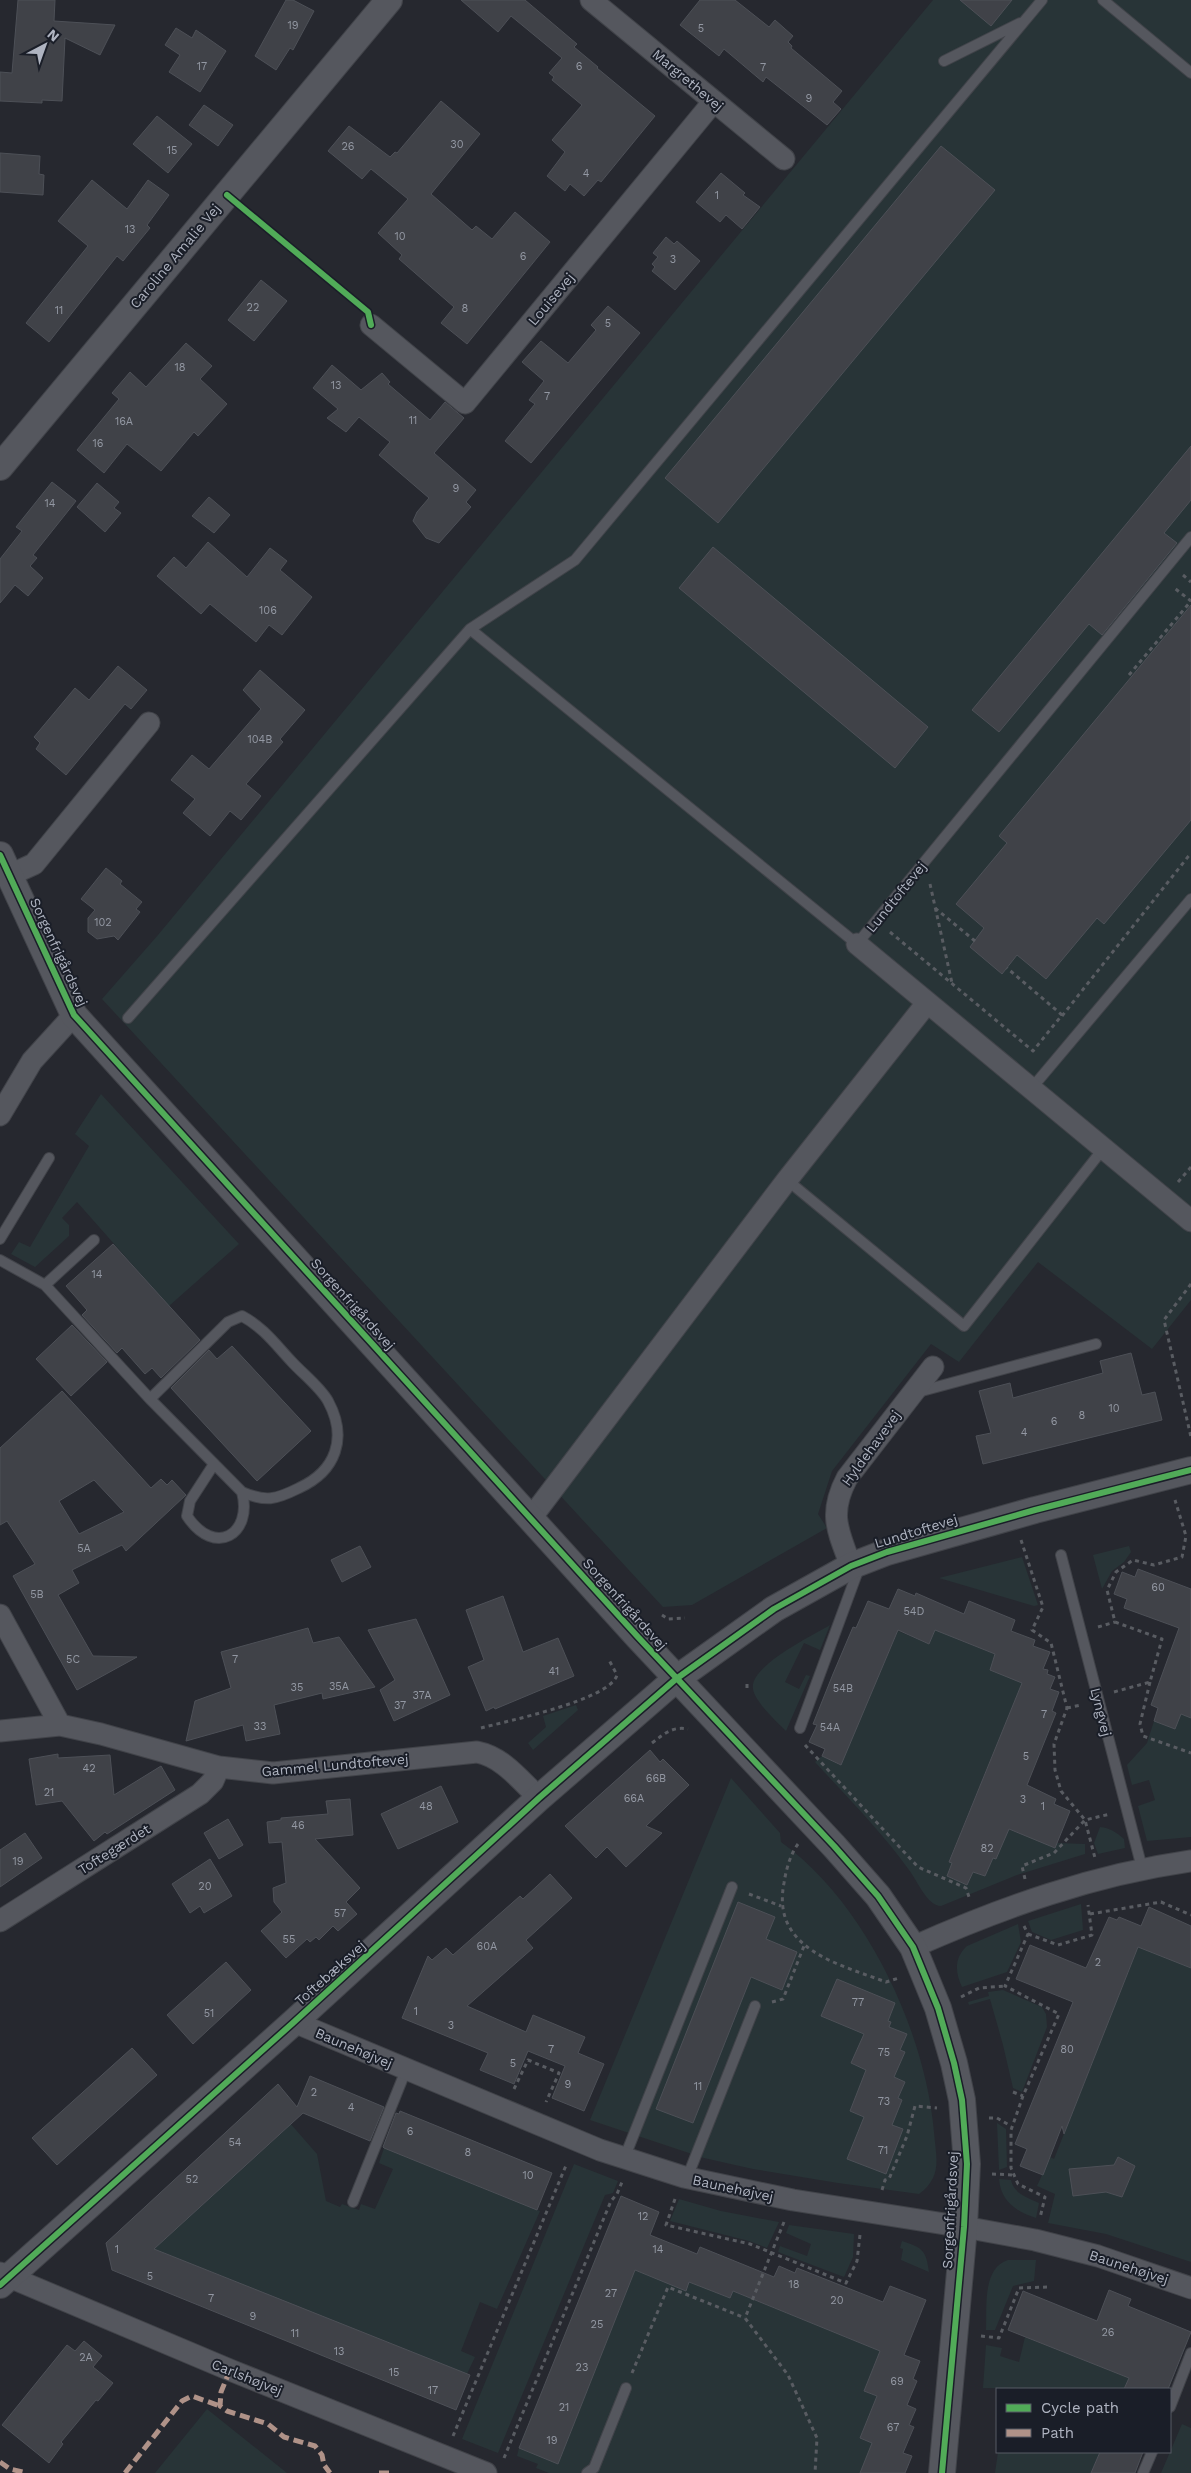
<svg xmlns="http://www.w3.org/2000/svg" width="1191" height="2473" font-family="'Work Sans',sans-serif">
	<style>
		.green { fill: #283437 }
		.building { fill: #404248; stroke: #4d5057; fill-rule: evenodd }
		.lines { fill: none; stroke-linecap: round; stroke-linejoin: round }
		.service-casing { stroke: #414349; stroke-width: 12 }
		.minor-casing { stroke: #414349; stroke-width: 23 }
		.tertiary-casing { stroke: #414349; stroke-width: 28 }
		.path { stroke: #595c62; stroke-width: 3; stroke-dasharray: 4 4; stroke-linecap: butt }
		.service { stroke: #55575e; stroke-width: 10 }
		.minor { stroke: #55575e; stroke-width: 21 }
		.tertiary { stroke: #55575e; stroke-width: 26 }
		.quiet { stroke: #af9288; stroke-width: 5; stroke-dasharray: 10 5; stroke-linecap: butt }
		.cycleway-casing { stroke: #1a1e28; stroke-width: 9 }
		.cycleway { stroke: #51ab58; stroke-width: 6 }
		.labels { text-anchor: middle; stroke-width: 4; stroke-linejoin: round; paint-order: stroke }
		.number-label { font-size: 11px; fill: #9398a3 }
		.street-label { font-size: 14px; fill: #afb4c1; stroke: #1a1e28 }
	</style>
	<rect width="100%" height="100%" fill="#26282f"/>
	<path class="green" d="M933,0H1191V1300L1152,1349L1038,1262L959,1362L931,1344L832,1471L818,1514L827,1528L692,1605L663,1607L102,999L158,935Z
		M101,1094L239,1244L169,1306L77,1202L62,1218L69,1225V1236L35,1267L11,1254L19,1242L30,1247L89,1146L75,1134Z
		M1129,1546L1131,1552L1124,1562L1112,1571L1102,1589L1093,1555Z
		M1022,1557L1038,1605L1034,1606L939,1578Z
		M944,1608L963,1616L954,1638L995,1654L991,1670L1022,1683L949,1861L952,1863L947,1876L967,1885L973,1872L985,1876L993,1858L996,1859L1005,1828L1055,1847L1057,1843L1085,1844V1854L1017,1875L941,1906C927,1906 917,1880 909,1870C881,1831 847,1797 815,1762L822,1756L840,1765L898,1631L929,1644Z
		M830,1625L820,1650L804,1643L785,1682L799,1689L806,1675L810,1676L786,1731C777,1722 755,1702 753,1689C749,1666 812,1636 830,1625Z
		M576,1705L578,1710L533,1750L528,1743L546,1727L543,1716Z
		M1191,1710V1837L1147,1841L1138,1806L1155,1800L1149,1780L1132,1785L1127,1765L1147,1743L1154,1721L1175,1729L1181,1714L1188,1717Z
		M731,1778L780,1833L781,1842C865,1902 925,2030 934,2132C936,2158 943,2176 919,2194L838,2183L753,2169L704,2158L590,2120Z
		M1100,1827C1110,1828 1116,1832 1124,1839L1125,1848L1098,1854L1094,1843Z
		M1081,1904L1083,1930L1051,1940L1032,1932L1028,1921Z
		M1018,1924L1021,1942L1007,1972L962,1987C955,1972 954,1958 967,1946Z
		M1138,1947L1191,1968V2262L1106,2234L1048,2223L1055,2194L1037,2186L1050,2157L1054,2159Z
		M1003,1990L1042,2007L1046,2014L1047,2027L1022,2092L1013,2088L1003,2045L990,1999L969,2005L968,2002L989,1996L988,1992Z
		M289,2122L317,2154L326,2201L340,2207L342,2204L359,2210L361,2204L375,2209L393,2169L379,2163L384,2148L540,2211L497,2309L480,2302L461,2351L475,2357L467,2374L154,2249L287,2128Z
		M997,2123L1006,2129L1007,2167L999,2170Z
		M574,2164L618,2181L613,2193L605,2195L498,2453L462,2439Z
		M999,2179L1011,2180C1014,2194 1027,2197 1039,2203L1036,2218C1016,2211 1001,2202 999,2179Z
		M679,2199L721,2211L779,2222L767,2248L749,2241L670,2221Z
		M789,2225L854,2234L853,2257L844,2277L778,2252L780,2246L807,2256L811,2244L786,2233Z
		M902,2241C923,2248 926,2250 929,2272L901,2260L903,2249L900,2248Z
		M1008,2260H1036L1034,2281L1013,2286L995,2330H986C987,2308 982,2268 1008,2260Z
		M635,2270L686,2290L689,2282L730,2298L733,2291L880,2351L864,2391L877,2396L860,2438L872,2443L860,2473H549L536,2468L538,2464L517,2456L519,2448L558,2463Z
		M1025,2337L1129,2378L1124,2389L983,2388L986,2345L1002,2348L1000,2356L1019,2362Z
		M207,2409L287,2473H155Z
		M1182,2424L1191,2428V2473H1161Z
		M998,2452H1100L1091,2473H995Z"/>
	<path class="building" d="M18,0H55L54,21L115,25L100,55L65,38L62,101L42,100V103L0,101V72L12,73Z
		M286,0H293L314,11L293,50L290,48L276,70L255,56Z
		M461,0H525L577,44L574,47L598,67L597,68L655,116L601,182L598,180L584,196L570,184L565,191L547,176L565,152L552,140L582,105L552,80L554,77L549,73L562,58L511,16L498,32Z
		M700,0H735L769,27L775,20L793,36L788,42L792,46L791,48L842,91L833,102L841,109L827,125L766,77L763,82L724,49L719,56L680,25Z
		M960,0H1012L991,26Z
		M176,28L192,38L196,30L226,51L200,92L169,72L180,55L165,45Z
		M441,101L480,134L431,194L472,230L476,226L492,239L515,212L550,242L467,344L441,323L454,307L399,259L402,255L378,233L408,199L371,169L362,179L328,151L349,126L390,157L395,152L397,153Z
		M204,105L233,125L218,146L189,125Z
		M157,116L192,144L168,173L133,144Z
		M941,146L995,190L718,523L665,478Z
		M0,153L40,156L39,174L44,175L43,195L0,192Z
		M721,173L745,193L743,195L760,207L742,229L726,215L720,222L696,202Z
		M92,180L127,209L148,180L169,195L147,225L150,228L123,261L117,256L49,342L26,323L88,246L58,221Z
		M666,237L674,244L677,241L700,261L675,290L652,271L655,267L652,264L658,257L653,253Z
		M261,280L287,301L254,341L228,320Z
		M608,306L640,333L531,463L505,441L535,404L529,400L544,381L522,362L541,341L568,363L596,330L591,325Z
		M186,343L212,366L200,379L227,404L198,436L194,432L161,471L127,444L104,473L77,450L119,399L112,393L130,372L146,387Z
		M332,365L361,390L382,373L390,382L388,384L430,420L445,402L464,418L434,453L476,490L466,502L471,507L439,543L426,538L413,521L417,512L429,498L379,455L390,442L359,417L346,432L327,418L338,409L313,388Z
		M1191,446V500L1164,533L1177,543L1102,635L1089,624L999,732L972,710Z
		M52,482L76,501L33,555L37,558L30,566L43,578L28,596L15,585L0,603V559L22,531L16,527Z
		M97,483L119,502L114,508L121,513L105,532L77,507Z
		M209,497L230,515L214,533L192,516Z
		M208,542L247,577L270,548L287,561L280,570L312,597L282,635L269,625L256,642L210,604L201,614L157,576L174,557L186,568Z
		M713,547L928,727L895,768L679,588Z
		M1191,605V820L1104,924L1097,918L1046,979L1017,955L1002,974L970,947L984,928L956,904L1007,843L999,836Z
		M118,666L147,690L131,709L125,704L66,775L36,749L40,743L34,737L75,688L89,700Z
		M260,670L305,710L280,739L283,742L246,784L261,796L241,820L230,811L210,836L183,813L195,799L171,780L192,755L209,769L261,709L243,690Z
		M106,868L122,881L120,884L142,902L136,909L140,912L118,940L114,936L97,939L88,932V918L95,910L81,899Z
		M113,1244L200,1340L161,1378L152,1368L145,1374L122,1348L117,1353L82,1315L87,1310L66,1286Z
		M72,1325L107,1362L71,1396L36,1359Z
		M232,1346L311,1431L257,1481L171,1388L209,1350L217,1359Z
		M1131,1353L1142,1395L1155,1392L1162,1420L983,1464L976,1436L991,1433L979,1391L1010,1383L1013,1398L1103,1373L1100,1361Z
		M62,1391L151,1488L161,1479L167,1485L172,1480L186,1495L126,1551L122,1545L72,1570L79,1583L58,1595L93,1656L137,1657L77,1690L13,1576L35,1564L7,1521L0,1525V1448ZM94,1480L124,1512L79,1534L59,1501Z
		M360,1546L371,1567L342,1582L331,1560Z
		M1138,1569L1191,1589V1718L1181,1714L1175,1729L1154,1721L1158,1708L1151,1705L1179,1628L1124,1608L1127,1599L1114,1594L1122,1572L1135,1577Z
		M898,1589L915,1596L916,1593L964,1614L969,1601L998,1613L1015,1620L1011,1631L1035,1640L1033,1646L1050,1652L1043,1669L1048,1670L1047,1674L1055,1677L1050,1689L1059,1692L1052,1711L1056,1713L1027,1785L1056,1799L1054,1804L1070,1811L1055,1848L1009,1829L996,1859L993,1858L985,1876L973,1872L967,1885L947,1876L952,1863L949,1862L1022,1683L990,1670L995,1654L935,1630L929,1644L898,1630L841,1765L822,1756L825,1749L809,1742L817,1725L813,1724L833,1674L853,1627L856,1628L868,1601L889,1609Z
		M503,1596L523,1652L558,1638L574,1676L495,1709L494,1707L486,1711L468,1667L484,1660L466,1610Z
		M416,1619L450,1695L394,1721L380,1690L395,1680L368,1630Z
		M308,1628L313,1643L339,1637L375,1687L323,1699L322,1693L274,1705L280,1734L246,1741L243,1725L186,1741L195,1701L231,1688L221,1652Z
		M650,1750L660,1762L663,1759L689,1785L646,1826L662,1833L626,1867L607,1847L596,1858L565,1826Z
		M58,1754V1758L110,1755L114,1795L161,1766L175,1790L107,1834L105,1832L94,1841L62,1801L36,1805L29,1759Z
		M441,1786L458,1822L398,1849L381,1814Z
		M350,1799L353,1835L315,1839L360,1888L346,1902L357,1914L338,1931L333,1926L319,1940L316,1937L310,1942L307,1939L286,1958L261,1931L282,1912L274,1902L273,1888L286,1883L282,1842L269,1843L267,1822L281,1820V1818L328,1814L326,1801Z
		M228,1819L243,1845L219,1859L204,1833Z
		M25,1833L42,1858L0,1887V1850Z
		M210,1859L232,1896L204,1913L200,1906L190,1913L172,1884Z
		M550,1874L572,1898L526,1940L533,1948L467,2006L526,2032L533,2015L585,2037L578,2053L604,2064L584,2111L552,2098L565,2066L528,2051L514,2084L480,2070L488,2053L402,2018L428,1956L432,1960L446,1948L453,1955L520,1896L523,1899Z
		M738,1902L775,1917L766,1939L797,1952L782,1990L751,1977L693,2123L656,2109Z
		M1149,1907L1191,1926V1968L1138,1947L1064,2134L1062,2126L1043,2175L1020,2166L1027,2149L1015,2144L1073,2002L1016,1979L1030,1945L1086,1968L1109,1917L1117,1920L1119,1917L1141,1926Z
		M226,1962L251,1990L193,2044L167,2015Z
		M837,1979L895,2003L888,2021L891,2022L889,2027L907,2034L900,2050L905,2052L894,2077L905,2082L898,2098L902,2100L892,2125L903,2129L886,2174L847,2159L864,2117L850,2111L866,2070L851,2063L864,2034L821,2016Z
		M132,2048L157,2075L57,2165L32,2138Z
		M310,2076L384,2107L370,2141L303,2113L154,2249L470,2375L456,2410L112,2270L106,2243L278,2084L297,2107Z
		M400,2111L552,2173L537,2210L384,2148L383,2147L396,2113L399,2114Z
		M1118,2157L1135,2166L1122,2197L1106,2192L1073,2196L1069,2169L1114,2165Z
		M621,2196L659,2212L650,2235L697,2254L700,2247L774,2277L779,2266L795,2273L797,2268L883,2302L890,2286L926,2300L904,2355L920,2361L913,2379L917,2381L907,2405L916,2409L909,2425L914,2427L903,2453L912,2456L905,2473H860L872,2443L860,2438L877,2396L864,2391L880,2351L733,2291L730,2298L689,2282L686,2291L635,2270L558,2464L519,2448Z
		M1109,2290L1131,2299L1128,2306L1191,2332L1168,2389H1124L1129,2378L1008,2330L1023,2291L1097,2321Z
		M84,2341L102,2356L93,2367L113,2383L98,2401L96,2400L61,2442L63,2444L49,2463L2,2425L67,2345L75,2351Z
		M1100,2452H1143L1135,2473H1091Z"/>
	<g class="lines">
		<g class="service-casing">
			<path id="service" d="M1103,0L1191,73
				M944,61L1020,23
				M470,629L857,944L1191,537
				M128,1018L470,629L575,560L1042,0
				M1031,1089L1191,899
				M787,1180L964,1326L1103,1149
				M0,1239L49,1158
				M0,1260L45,1285L150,1399L242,1492C266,1502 275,1500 299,1488C336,1471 348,1438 328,1401C320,1387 303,1374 292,1362C276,1345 263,1327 242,1316L228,1322L150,1399
				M45,1285L94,1240
				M918,1392L1096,1344
				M214,1464L190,1501L187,1516C215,1558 253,1534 242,1492
				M1061,1555L1142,1868
				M800,1728L859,1568
				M624,2159L732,1887
				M687,2178L755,2006
				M353,2202L406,2070
				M1170,2407L1191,2353
				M587,2473L594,2468L626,2388
				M1143,2473L1152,2452"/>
		</g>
		<g class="minor-casing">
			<path id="minor" d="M591,0L784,159
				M371,325L465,403L714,101
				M10,875L34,864L149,723
				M857,944L1191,1221
				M0,1115L32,1061L74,1015
				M531,1518L787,1180L927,1003
				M851,1566C838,1531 828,1514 847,1478L933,1367
				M0,1615L60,1725
				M0,1731L60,1725L101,1734L219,1767L273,1773L477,1752C503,1757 520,1780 539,1798
				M0,1921L200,1794L213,1781L219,1767
				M913,1947C1003,1907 1093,1875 1191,1861
				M294,2022L600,2150L684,2177L793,2200L964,2227L1035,2240L1098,2256L1191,2288
				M0,2273L230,2370L486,2473"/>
		</g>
		<g class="tertiary-casing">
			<path id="tertiary" d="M0,467L389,0
				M0,855L74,1015L638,1637L834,1846L878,1896L913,1947L938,2008L954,2063L962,2100L967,2164L964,2227L942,2473
				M0,2285L294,2022L539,1798L676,1679L774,1609L851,1566L887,1552L1035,1510L1191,1470"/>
		</g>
		<path class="path" d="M1183,575L1191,582
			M1129,675L1191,601L1173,587
			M930,884L952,983
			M935,908L975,941
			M890,932L1033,1051L1062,1015L1007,968
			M1062,1016L1191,853
			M1178,1182L1191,1167
			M1191,1284L1164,1320L1191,1437
			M1021,1540L1043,1607L1032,1630L1051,1643L1067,1708L1054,1744L1055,1770L1061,1791L1085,1820L1095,1858
			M662,1615L668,1619L685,1618
			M1098,1627L1115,1622
			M1150,1682L1140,1724L1143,1736L1191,1753
			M747,1684V1692
			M1114,1692L1150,1682L1162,1639L1115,1622L1107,1590L1116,1572L1133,1560L1154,1565L1182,1557L1186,1536L1175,1500
			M1067,1708L1081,1705
			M481,1728C507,1721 610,1700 617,1675L609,1660
			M652,1743C664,1734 672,1726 688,1729
			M805,1745L918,1867L966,1888L969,1897
			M798,1844C790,1855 786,1870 784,1883C771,1949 838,1964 886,1982L899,1978
			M1025,1879L1022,1866L1054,1853L1085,1820L1110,1814
			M749,1894L781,1906
			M1090,1914L1161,1902L1191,1915
			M1024,1926L1028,1934L1005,1986L1059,2014L1023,2096L1011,2130V2168L1018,2184L1045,2197L1040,2218
			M1028,1934L1058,1945L1092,1935L1088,1905
			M961,1997L979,1988L1005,1986
			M772,2002L783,1999L804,1946
			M514,2089L528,2060L559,2073L546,2102
			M1013,2092L1023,2096
			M989,2118H997L1011,2126
			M992,2174L1014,2175
			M882,2190L885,2180L889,2179L907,2136L915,2106L937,2108
			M675,2199L666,2225L750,2244L846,2283L857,2261L860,2235
			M784,2222L745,2318L788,2375L817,2438L815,2473
			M981,2336L999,2338L1019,2288L1049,2287
			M632,2373L668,2287L745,2318
			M453,2436L567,2163
			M504,2458L611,2201L617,2194L622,2182"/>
		<use href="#service" class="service"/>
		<use href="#minor" class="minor"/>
		<use href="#tertiary" class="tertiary"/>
		<path class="quiet" d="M230,2370L221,2392L220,2406L227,2411L268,2424L284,2437L315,2446L322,2455L324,2465L330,2473
			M0,2462L10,2469L27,2473
			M125,2473L182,2401L192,2396L220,2406
			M379,2473H391"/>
		<g class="cycleway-casing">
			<path id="cycleway" d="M227,195L368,312L371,325
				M0,855L74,1015L638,1637L834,1846L878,1896L913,1947L938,2008L954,2063L962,2100L967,2164L964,2227L942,2473
				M0,2285L294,2022L539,1798L676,1679L774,1609L851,1566L887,1552L1035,1510L1191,1470"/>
		</g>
		<use href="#cycleway" class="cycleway"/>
	</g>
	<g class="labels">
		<g class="number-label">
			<text x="293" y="29">19</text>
			<text x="701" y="32">5</text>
			<text x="202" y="70">17</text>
			<text x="579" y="70">6</text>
			<text x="763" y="71">7</text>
			<text x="809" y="102">9</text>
			<text x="457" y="148">30</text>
			<text x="348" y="150">26</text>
			<text x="172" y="154">15</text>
			<text x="586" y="177">4</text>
			<text x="717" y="199">1</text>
			<text x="130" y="233">13</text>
			<text x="400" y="240">10</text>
			<text x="523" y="260">6</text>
			<text x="673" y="263">3</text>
			<text x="253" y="311">22</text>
			<text x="465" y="312">8</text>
			<text x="59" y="314">11</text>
			<text x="608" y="327">5</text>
			<text x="180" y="371">18</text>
			<text x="336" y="389">13</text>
			<text x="547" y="400">7</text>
			<text x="413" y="424">11</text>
			<text x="124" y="425">16A</text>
			<text x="98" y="447">16</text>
			<text x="456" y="492">9</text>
			<text x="50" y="507">14</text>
			<text x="268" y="614">106</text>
			<text x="260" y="743">104B</text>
			<text x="103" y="926">102</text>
			<text x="97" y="1278">14</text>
			<text x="1114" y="1412">10</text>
			<text x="1082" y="1419">8</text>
			<text x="1054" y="1425">6</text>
			<text x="1024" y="1436">4</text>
			<text x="84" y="1552">5A</text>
			<text x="1158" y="1591">60</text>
			<text x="37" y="1598">5B</text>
			<text x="914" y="1615">54D</text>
			<text x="73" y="1663">5C</text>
			<text x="235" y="1663">7</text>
			<text x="554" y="1675">41</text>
			<text x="339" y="1690">35A</text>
			<text x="297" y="1691">35</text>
			<text x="843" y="1692">54B</text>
			<text x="422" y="1699">37A</text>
			<text x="400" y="1709">37</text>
			<text x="1044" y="1718">7</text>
			<text x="260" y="1730">33</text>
			<text x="830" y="1731">54A</text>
			<text x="1026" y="1760">5</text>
			<text x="89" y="1772">42</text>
			<text x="656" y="1782">66B</text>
			<text x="49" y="1796">21</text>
			<text x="634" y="1802">66A</text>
			<text x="1023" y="1803">3</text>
			<text x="426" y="1810">48</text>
			<text x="1043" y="1810">1</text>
			<text x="298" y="1829">46</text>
			<text x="987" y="1852">82</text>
			<text x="18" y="1865">19</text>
			<text x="205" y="1890">20</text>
			<text x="340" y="1917">57</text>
			<text x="289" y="1943">55</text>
			<text x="487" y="1950">60A</text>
			<text x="1098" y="1966">2</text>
			<text x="858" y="2006">77</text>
			<text x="416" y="2015">1</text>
			<text x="209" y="2017">51</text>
			<text x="451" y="2029">3</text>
			<text x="551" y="2053">7</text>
			<text x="1067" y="2053">80</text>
			<text x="884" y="2056">75</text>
			<text x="513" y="2067">5</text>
			<text x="568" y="2088">9</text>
			<text x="698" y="2090">11</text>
			<text x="314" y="2096">2</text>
			<text x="884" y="2105">73</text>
			<text x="351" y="2111">4</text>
			<text x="410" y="2135">6</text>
			<text x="235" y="2146">54</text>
			<text x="883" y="2154">71</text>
			<text x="468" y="2156">8</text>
			<text x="528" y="2179">10</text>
			<text x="192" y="2183">52</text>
			<text x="643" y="2220">12</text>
			<text x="117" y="2253">1</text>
			<text x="658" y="2253">14</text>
			<text x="150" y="2280">5</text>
			<text x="794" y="2288">18</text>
			<text x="611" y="2297">27</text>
			<text x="211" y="2302">7</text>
			<text x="837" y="2304">20</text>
			<text x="253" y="2320">9</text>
			<text x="597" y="2328">25</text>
			<text x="1108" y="2336">26</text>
			<text x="295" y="2337">11</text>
			<text x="339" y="2355">13</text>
			<text x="86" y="2361">2A</text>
			<text x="582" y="2371">23</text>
			<text x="394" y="2376">15</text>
			<text x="897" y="2385">69</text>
			<text x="433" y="2394">17</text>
			<text x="564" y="2411">21</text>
			<text x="893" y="2431">67</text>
			<text x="552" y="2444">19</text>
		</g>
		<g class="street-label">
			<text transform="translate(688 80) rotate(40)" y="5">Margrethevej</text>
			<text transform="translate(175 256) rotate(-50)" y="5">Caroline Amalie Vej</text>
			<text transform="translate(551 299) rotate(-50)" y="5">Louisevej</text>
			<text transform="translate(896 897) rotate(-51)" y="5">Lundtoftevej</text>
			<text transform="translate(59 952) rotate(65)" y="5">Sorgenfrigårdsvej</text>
			<text transform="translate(353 1304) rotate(48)" y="5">Sorgenfrigårdsvej</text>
			<text transform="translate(871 1448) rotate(-54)" y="5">Hyldehavevej</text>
			<text transform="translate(916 1531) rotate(-17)" y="5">Lundtoftevej</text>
			<text transform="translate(625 1604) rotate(48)" y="5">Sorgenfrigårdsvej</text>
			<text transform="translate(1101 1712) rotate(76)" y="5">Lyngvej</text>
			<text transform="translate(335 1765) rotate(-5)" y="5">Gammel Lundtoftevej</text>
			<text transform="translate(114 1849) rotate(-32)" y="5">Toftegærdet</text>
			<text transform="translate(330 1973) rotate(-42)" y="5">Toftebæksvej</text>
			<text transform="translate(354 2048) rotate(23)" y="5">Baunehøjvej</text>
			<text transform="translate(733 2188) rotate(12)" y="5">Baunehøjvej</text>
			<text transform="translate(950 2210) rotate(-87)" y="5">Sorgenfrigårdsvej</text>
			<text transform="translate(1129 2267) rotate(18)" y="5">Baunehøjvej</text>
			<text transform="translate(247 2377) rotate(22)" y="5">Carlshøjvej</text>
		</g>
	</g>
	<rect x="996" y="2388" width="175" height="65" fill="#1a1e28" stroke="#565a65"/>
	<rect x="1006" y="2404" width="25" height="8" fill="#51ab58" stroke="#565a65"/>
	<text x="1041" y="2413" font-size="15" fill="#afb4c1">Cycle path</text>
	<rect x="1006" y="2429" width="25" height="8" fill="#af9288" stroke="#565a65"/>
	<text x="1041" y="2438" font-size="15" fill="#afb4c1">Path</text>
	<g transform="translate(45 45) rotate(41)" stroke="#1a1e28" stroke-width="4" paint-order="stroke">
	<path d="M0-4L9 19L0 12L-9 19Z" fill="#afb4c1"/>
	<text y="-8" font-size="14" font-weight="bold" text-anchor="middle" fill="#afb4c1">N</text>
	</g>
</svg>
